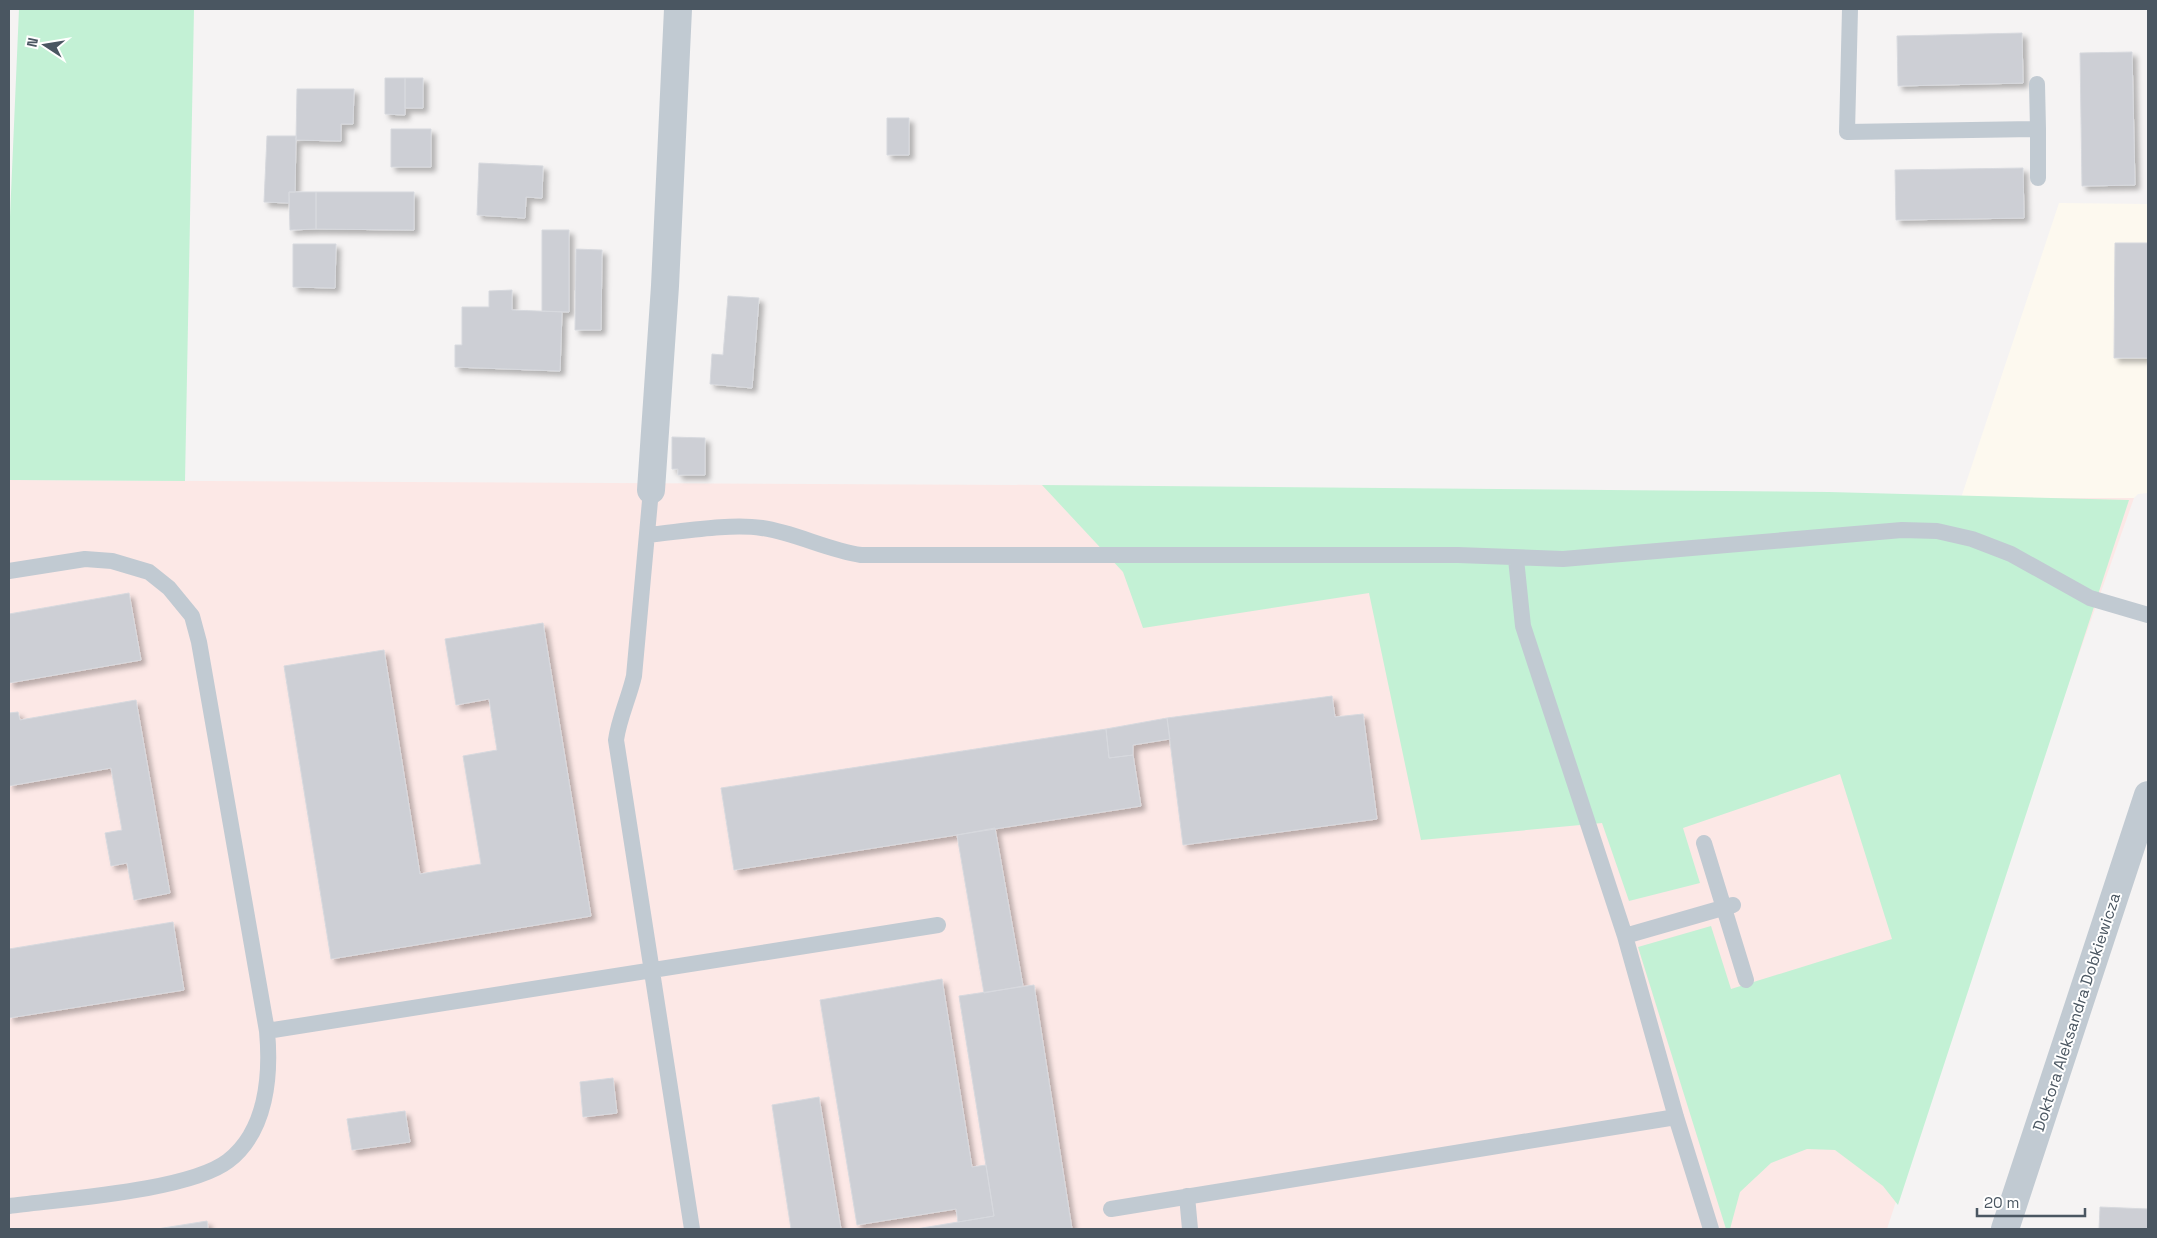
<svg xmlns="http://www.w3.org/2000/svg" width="2157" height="1238" font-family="'Space Grotesk',sans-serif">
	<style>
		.commercial { fill: #fdf9ef }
		.medical { fill: #fce8e6 }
		.green { fill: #c3f1d5 }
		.building { fill: #cdcfd5; stroke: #d7d9de; filter: url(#shadow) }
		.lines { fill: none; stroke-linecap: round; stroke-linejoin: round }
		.lane { stroke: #c1cad2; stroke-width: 16 }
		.street { stroke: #c1cad2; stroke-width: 28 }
		.labels { text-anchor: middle; stroke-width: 4; stroke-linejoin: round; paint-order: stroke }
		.street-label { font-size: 16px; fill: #4a5661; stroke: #fff }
	</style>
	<defs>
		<filter id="shadow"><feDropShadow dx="4.5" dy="4.5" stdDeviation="2.5" flood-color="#0004"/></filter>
	</defs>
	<rect width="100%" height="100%" fill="#f5f3f3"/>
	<path class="commercial" d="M2059,203L2148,204V493L2138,494L2134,498H1961Z"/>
	<path class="medical" d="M9,480L1042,485L1961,498H2134L2029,796L1887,1229H9Z"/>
	<path class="green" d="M19,9H194L185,481L9,480V240Z
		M1042,485L1829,492L2129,500L1898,1205L1883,1186L1835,1150L1807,1149L1771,1163L1740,1192L1730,1229H1726L1638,947L1711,926L1731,989L1892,939L1840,774L1683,828L1700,883L1629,901L1602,823L1421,840L1369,593L1143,628L1123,572Z"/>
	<path class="building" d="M2022,33L2023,83L1898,86L1897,36Z
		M2132,52L2135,185L2082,186L2080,53Z
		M385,78H405V115L385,114Z
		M405,78H423V108H405Z
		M297,89H354L353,124H341V141L296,140Z
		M887,118H909V155H887Z
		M391,129H431V167H391Z
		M267,136H296L295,192H289V203L264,202Z
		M479,163L543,166L542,198L526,197L525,218L477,215Z
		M2023,168L2024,218L1896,220L1895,170Z
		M289,192H316V229L290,230Z
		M316,192H414V230L316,229Z
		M542,230H569V312L542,311Z
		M2115,243H2148V358H2114Z
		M293,244H336L335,288L293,287Z
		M576,249L602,250L601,330H575Z
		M512,290V310L562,312L560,371L455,367V345H462V307H489V291Z
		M728,296L759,298L752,388L710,384L712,354L723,355Z
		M672,437L705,438V475H678V469H672Z
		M129,593L141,660L9,683V614Z
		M543,623L591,916L331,959L284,666L384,650L420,874L481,864L463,756L497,750L489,699L456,705L445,639Z
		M1332,696L1335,717L1363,714L1377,819L1183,845L1167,718Z
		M136,700L170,893L134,900L127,863L111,866L105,833L122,830L111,768L9,786V713L18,712L20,720Z
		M1167,718L1170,739L1133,745V755L1109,758L1106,729Z
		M1106,729L1109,758L1133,755L1141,806L734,870L721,788Z
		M995,828L1023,986L984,993L957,835Z
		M173,922L184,990L9,1018V949Z
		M942,979L972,1167L986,1165L994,1216L958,1222L956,1209L857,1225L820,1000Z
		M1034,985L1072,1229H916L994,1216L959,996Z
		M613,1078L617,1113L583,1117L580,1082Z
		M819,1097L841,1229H791L772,1105Z
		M405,1111L410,1142L352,1150L347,1119Z
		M2100,1207L2148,1209V1229H2099Z
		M207,1221L208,1229H157Z"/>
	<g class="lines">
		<path class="lane" d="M1850,9L1847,132L2038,129V178
			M2037,84L2038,129
			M651,490L634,676C629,698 619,718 616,740L692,1229
			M647,535C680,532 729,523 762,528C796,533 827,550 861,555H1458L1563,559L1902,530L1937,531L1972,539L2011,554L2090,598L2148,615
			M1516,559L1523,626L1625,936L1676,1117L1711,1229
			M9,571L85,559L112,561L149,572L169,588L192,616L199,642L267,1031C271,1075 267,1131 228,1161C189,1191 61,1199 9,1206
			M1704,843L1746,980
			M1625,936L1733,905
			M267,1031L938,925
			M1187,1196L1190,1229
			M1111,1209L1676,1117"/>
		<path class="street" d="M651,490L665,286L678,9
			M2005,1229L2148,795"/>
	</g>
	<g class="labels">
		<g class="street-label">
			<text transform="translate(2076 1012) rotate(-72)" y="6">Doktora Aleksandra Dobkiewicza</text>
		</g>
	</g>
	<rect width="2157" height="1238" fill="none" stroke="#4a5661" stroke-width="20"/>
	<g transform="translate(45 45) rotate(282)" stroke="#ffffff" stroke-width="4" paint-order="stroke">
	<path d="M0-4L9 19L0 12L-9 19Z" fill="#4a5661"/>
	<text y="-8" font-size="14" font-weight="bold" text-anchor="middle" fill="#4a5661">N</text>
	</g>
	<path d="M1977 1208v8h108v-8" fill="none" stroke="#4a5661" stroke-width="2.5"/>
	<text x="1984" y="1208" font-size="15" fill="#4a5661" stroke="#ffffff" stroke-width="4" paint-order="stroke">20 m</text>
</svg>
